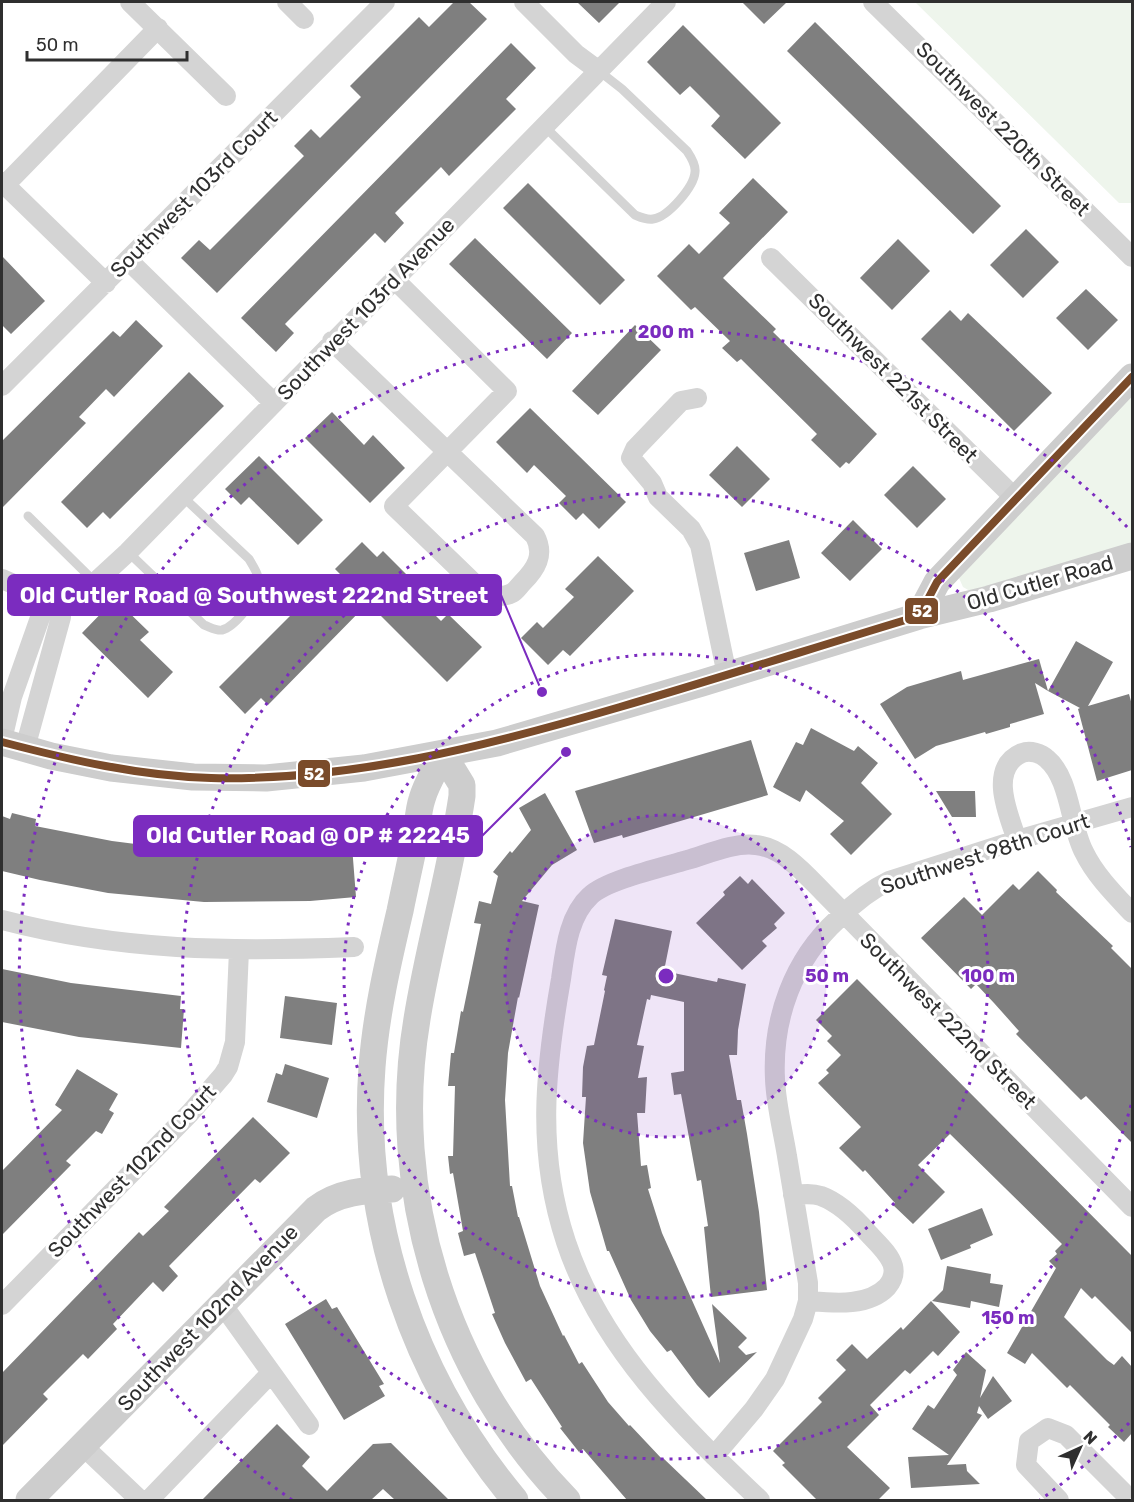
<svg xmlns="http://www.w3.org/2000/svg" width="1134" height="1502" font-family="Rubik,sans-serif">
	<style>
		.green { fill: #eef5ec }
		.building { fill: #7f7f7f }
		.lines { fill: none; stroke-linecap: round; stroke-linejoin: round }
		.lane { stroke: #d4d4d4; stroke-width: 9 }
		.street { stroke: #d4d4d4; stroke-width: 20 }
		.secondary { stroke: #cdcdcd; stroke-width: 27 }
		.bus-1-casing { stroke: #fff; stroke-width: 12 }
		.bus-1 { stroke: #7a4b2a; stroke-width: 8 }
		.ring { fill: none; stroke: #7b2cbf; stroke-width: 3; stroke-dasharray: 3 6 }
		.labels { text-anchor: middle; stroke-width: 6; stroke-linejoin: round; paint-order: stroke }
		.street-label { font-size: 21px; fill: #2f2f2f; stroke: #fff }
		.centre { fill: #7b2cbf; stroke: #fff; stroke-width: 3 }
		.ring-label { font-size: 18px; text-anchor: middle; font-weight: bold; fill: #7b2cbf; stroke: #fff; stroke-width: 6; stroke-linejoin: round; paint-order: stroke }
		.leader { fill: none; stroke: #7b2cbf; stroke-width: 2 }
		.callout-dot { fill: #7b2cbf; stroke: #fff; stroke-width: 2 }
		.callout { fill: #7b2cbf; stroke: #7b2cbf; stroke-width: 2 }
		.callout-label { font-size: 22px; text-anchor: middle; font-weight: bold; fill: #fff }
		.line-badge { stroke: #fff; stroke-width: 2 }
		.badge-label { font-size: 16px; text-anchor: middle; font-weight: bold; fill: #fff }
	</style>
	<rect width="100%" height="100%" fill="#fff"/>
	<path class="green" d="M915,2H1132V203H1119Z
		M1132,394V546L970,591L963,587L959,578Z"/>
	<path class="building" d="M454,2H469L487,19L217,293L181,258L199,240L210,250L304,156L294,146L311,129L320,138L361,97L350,86L419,17L429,27Z
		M577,2H620L599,23Z
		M742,2H787L764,24Z
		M815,22L1001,206L973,234L787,51Z
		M683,25L781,123L745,159L711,126L720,116L690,86L680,95L647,62Z
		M511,43L536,68L506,99L516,109L449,176L441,167L395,213L404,223L385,243L375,233L285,324L294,333L276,352L241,318Z
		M753,178L788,212L723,278L776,329L773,332L877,434L849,464L846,462L840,468L811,440L817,434L741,359L737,362L722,348L730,341L695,307L691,310L657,276L689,244L699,254L730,223L719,213Z
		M528,183L625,280L600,305L503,208Z
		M1026,229L1059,262L1023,298L990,265Z
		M475,238L572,333L547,359L449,264Z
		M898,239L930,271L892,310L860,278Z
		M2,256L45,301L11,334L2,325Z
		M1086,289L1118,320L1088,350L1056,318Z
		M950,310L961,321L968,313L1052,393L1014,431L921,339Z
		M136,320L163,346L114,397L106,389L79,417L86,423L2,508V441L113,331L120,337Z
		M635,325L661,350L598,415L572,391Z
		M189,372L224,406L110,519L103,512L87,528L61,502Z
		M530,408L626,502L599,529L583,513L576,520L559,503L566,496L534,465L527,473L496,442Z
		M332,412L364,445L373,435L405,468L370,503L305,438Z
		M737,446L770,479L742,507L709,475Z
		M259,456L323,520L298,545L249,497L241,505L225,489Z
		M913,466L946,499L917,528L884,495Z
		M853,520L882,549L850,581L821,553Z
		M789,540L800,578L756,591L744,553Z
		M362,542L377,557L383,551L416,584L410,590L441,621L448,614L482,647L447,682L368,603L268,705L261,698L245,714L219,687L299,607L305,613L342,576L335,569Z
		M598,556L634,591L570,656L563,650L548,665L521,638L537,622L543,628L574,597L565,589Z
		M115,599L149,632L140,640L173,672L148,698L82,633Z
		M1076,641L1113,662L1088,706L1129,694L1132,705V770L1097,781L1078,709L1080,708L1048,691Z
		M1039,659L1048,691L1035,683L1044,714L1010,724V727L986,734L985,732L936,746L915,759L880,704L907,687L961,671L963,680Z
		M811,728L854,751L858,746L878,763L861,783L892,814L851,855L830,834L844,821L806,790L800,802L773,787L796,742L803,745Z
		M751,740L768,795L623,838L622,835L594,843L575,791Z
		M936,791H975L976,817H952Z
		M545,793L577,850L552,865L522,901L539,905L519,998L518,997L508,1053L505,1100L510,1186H512L518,1217H519L540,1286L563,1336L564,1335L579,1364L582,1362L608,1402L629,1426L630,1425L662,1459L663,1458L707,1500H627L583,1449L579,1452L560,1428L562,1427L531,1379L526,1382L505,1343L492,1314L495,1313L475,1253L464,1256L458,1233L463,1231L453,1173L450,1174L448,1156H453L455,1086H448L451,1053H454L461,1011L463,1012L481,924L474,923L479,901L491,904L498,876L493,872L510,851L512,853L531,830L519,808Z
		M12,813L36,819L35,826L112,841L159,847L226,852L273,851L272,830L301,829V850L352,846L356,897L310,901L204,902L108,893L40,880L2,871V816L10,819Z
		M1038,871L1057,890L1056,892L1113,946L1111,948L1132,969V1143L1086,1096L1081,1100L1069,1088L1016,1034L1019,1031L994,1003L976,984L971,989L921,938L964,897L982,915L1013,884L1019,890Z
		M740,876L748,884L752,879L785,913L774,924L777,928L762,941L767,946L742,970L696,923L725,895L723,892Z
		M615,919L672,931L664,971L717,982L718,978L746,984L738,1030L737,1055H729L737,1100H741L747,1134L759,1212L767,1290L711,1297L704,1227L708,1226L701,1180L697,1181L681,1094L674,1095L671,1073L684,1071V1002L651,995L650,1000L647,999L637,1045L644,1046L638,1078L647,1077L645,1113H637L641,1166L647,1165L651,1188L648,1189L662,1233L720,1363L712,1304L747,1338L738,1347L746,1355L757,1352L709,1398L697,1385L671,1350L667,1352L650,1331L631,1300L609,1251H607L590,1192L583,1143L586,1097H582L583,1067L587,1046L594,1045L605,991L604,990L607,976L602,975Z
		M2,969L71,983L181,996L180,1009H184L181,1048L79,1037L2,1022Z
		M857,979L1132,1256V1333L1095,1296L1092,1299L1081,1288L1064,1317L1107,1360L1114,1365L1122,1356L1132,1367V1433L1124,1442L1108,1427L1110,1425L1070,1385L1067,1388L1032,1353L1025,1364L1007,1353L1056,1268L1049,1261L1057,1254L1055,1251L1062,1244L950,1134L918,1165L945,1192L913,1224L893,1205L895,1203L865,1170L863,1172L839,1148L861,1127L818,1083L829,1073L826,1070L841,1055L827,1041L832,1036L816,1020Z
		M285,996L337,1003L332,1045L280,1038Z
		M285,1064L329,1078L317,1118L267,1102L276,1073L282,1075Z
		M77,1069L118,1094L109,1110L114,1113L102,1134L96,1131L66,1161L71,1165L2,1235V1171L62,1110L55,1105Z
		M253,1117L290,1153L260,1183L255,1179L169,1266L178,1276L163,1292L153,1282L113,1324L117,1329L88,1359L83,1354L43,1394L48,1399L2,1446V1373L139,1232L143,1236L169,1211L164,1207Z
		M982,1208L993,1235L970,1245L971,1248L941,1260L928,1229Z
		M947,1266L991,1274L990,1283L1003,1285L999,1307L971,1301L970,1308L932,1301L943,1290Z
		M326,1299L332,1309L337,1307L384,1384L379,1386L385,1396L344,1420L285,1324Z
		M931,1301L960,1332L938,1356L933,1351L910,1374L905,1370L870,1405L879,1415L847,1447L890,1488L878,1500H817L782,1465L785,1463L773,1451L822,1402L818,1398L846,1370L836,1360L852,1344L867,1359L901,1327L903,1330Z
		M966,1352L986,1370L980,1398L993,1376L1012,1401L988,1419L979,1406L977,1413L982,1415L947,1465L966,1464L967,1471L980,1484L911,1488L908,1457L949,1455L912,1429L928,1405L934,1409L957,1375L953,1370Z
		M277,1424L310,1457L302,1466L327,1491L373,1444L391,1443L449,1500H395L383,1489L371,1500H202Z"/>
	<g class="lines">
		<path class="lane" d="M545,127L635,215C640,217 646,220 653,219C668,217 694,187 695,172C696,165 691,157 687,151L622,89L599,71
			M28,516L95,582
			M128,552L204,625C210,627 216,631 222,630C235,627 257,598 259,586C260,576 254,568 249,559L182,496"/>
		<path class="street" d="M130,2L226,96
			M287,2L304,19
			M524,2L576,54L599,71
			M873,2L1132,257
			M2,182L106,283
			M5,185L158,28
			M771,258L1016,499
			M128,260L274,403
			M332,341L535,536C545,555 536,569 522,583C519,586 516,591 512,593C503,598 493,596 484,593L394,506L507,391L394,279
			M2,386L385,2
			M697,398L681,401L635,449L631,458L652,483L658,497L691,529L700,545L727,675
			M2,579L58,604
			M2,740L12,697L42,612L58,604L78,598L128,552L666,2
			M25,748L61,617L58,604
			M1017,840C1009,816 987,768 1022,753C1030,750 1041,753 1047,759C1070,778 1070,826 1084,852C1095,875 1115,895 1132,913
			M2,920C121,951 232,952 354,947
			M793,1195C803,1194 812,1193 821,1196C840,1203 855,1218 868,1233C876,1242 890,1254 893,1266C895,1274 892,1281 887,1287C868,1307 833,1303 808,1301
			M222,1304L309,1425
			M2,1305L190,1113L223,1075L228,1067L235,1042L239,950
			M83,1446L140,1500
			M714,1456L754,1409L775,1379L803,1319L808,1301V1283C801,1240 794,1198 787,1156C783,1131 776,1105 775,1079C772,1019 793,960 838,919C853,904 870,890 889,881L1017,840L1132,807
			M149,1500L271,1373
			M760,1500C681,1425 601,1348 566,1242C536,1152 545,1070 561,979C565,952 568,916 590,896C606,880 664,867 687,860C708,854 734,842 756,845C784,848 806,875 825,894L1132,1207
			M1059,1500L1026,1465L1029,1441L1048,1428L1066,1435L1123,1492"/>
		<path class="secondary" d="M919,616L937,582L1132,377
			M2,742L51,756L111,768L193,777L266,778L364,768L497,743L702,683L919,616L989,599L1132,556
			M443,754L462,785V796C451,871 429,944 417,1019C388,1191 445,1375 567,1500
			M443,754C436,769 426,784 422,799C418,811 418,823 416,835C411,860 405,886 400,911C388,962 376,1014 372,1067C360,1225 415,1380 515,1500
			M29,1500L316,1209C338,1192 365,1190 392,1189"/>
		<g class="bus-1-casing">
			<path id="bus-1" d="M2,742C70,760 140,776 211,778C351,781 487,746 620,707C720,678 819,646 919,616L937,582L1132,377"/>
		</g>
		<use href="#bus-1" class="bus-1"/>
	</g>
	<circle cx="666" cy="976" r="161" fill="#7b2cbf" fill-opacity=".12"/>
	<g class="ring">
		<circle cx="666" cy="976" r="161"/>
		<circle cx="666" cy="976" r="322"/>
		<path d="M1131 1105A483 483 0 1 1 1131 847"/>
		<path d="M1129 1423A644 644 0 0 1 1040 1500M292 1500A644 644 0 1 1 1129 529"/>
	</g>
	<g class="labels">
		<g class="street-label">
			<text transform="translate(1003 129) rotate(45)" y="7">Southwest 220th Street</text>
			<text transform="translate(194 194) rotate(-45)" y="7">Southwest 103rd Court</text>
			<text transform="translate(366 309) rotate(-46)" y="7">Southwest 103rd Avenue</text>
			<text transform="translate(893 378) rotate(45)" y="7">Southwest 221st Street</text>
			<text transform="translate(1040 583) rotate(-16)" y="7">Old Cutler Road</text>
			<text transform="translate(985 854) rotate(-18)" y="7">Southwest 98th Court</text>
			<text transform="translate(948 1021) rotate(45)" y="7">Southwest 222nd Street</text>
			<text transform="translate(132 1171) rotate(-46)" y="7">Southwest 102nd Court</text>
			<text transform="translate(208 1318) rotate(-46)" y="7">Southwest 102nd Avenue</text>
		</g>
	</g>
	<circle cx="666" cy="976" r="9" class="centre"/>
	<g class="ring-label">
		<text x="666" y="338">200 m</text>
		<text x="827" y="982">50 m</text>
		<text x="988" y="982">100 m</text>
		<text x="1008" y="1324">150 m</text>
	</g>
	<path class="leader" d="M542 692L501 595M566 752L482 836"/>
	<g class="callout-dot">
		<circle cx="542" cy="692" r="6"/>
		<circle cx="566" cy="752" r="6"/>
	</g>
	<g class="callout">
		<rect x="8" y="575" width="493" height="40" rx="6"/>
		<rect x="134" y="816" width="348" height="40" rx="6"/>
	</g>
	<g class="callout-label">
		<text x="254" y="603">Old Cutler Road @ Southwest 222nd Street</text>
		<text x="308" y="843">Old Cutler Road @ OP # 22245</text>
	</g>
	<g class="line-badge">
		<rect x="904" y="597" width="35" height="28" rx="6" fill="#7a4b2a"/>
		<rect x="297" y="759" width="34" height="29" rx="6" fill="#7a4b2a"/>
	</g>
	<g class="badge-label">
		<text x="922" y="617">52</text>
		<text x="314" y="780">52</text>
	</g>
	<rect width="1134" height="1502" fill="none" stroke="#2f2f2f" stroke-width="6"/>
	<g transform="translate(1080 1448) rotate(45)" stroke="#ffffff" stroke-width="4.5" paint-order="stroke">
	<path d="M0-4.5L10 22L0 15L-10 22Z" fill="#2f2f2f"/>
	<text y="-9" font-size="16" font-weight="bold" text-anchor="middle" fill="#2f2f2f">N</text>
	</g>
	<path d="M27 51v9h160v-9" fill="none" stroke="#2f2f2f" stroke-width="3"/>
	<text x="36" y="51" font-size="18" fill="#2f2f2f" stroke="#ffffff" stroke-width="4.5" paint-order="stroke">50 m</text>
</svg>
